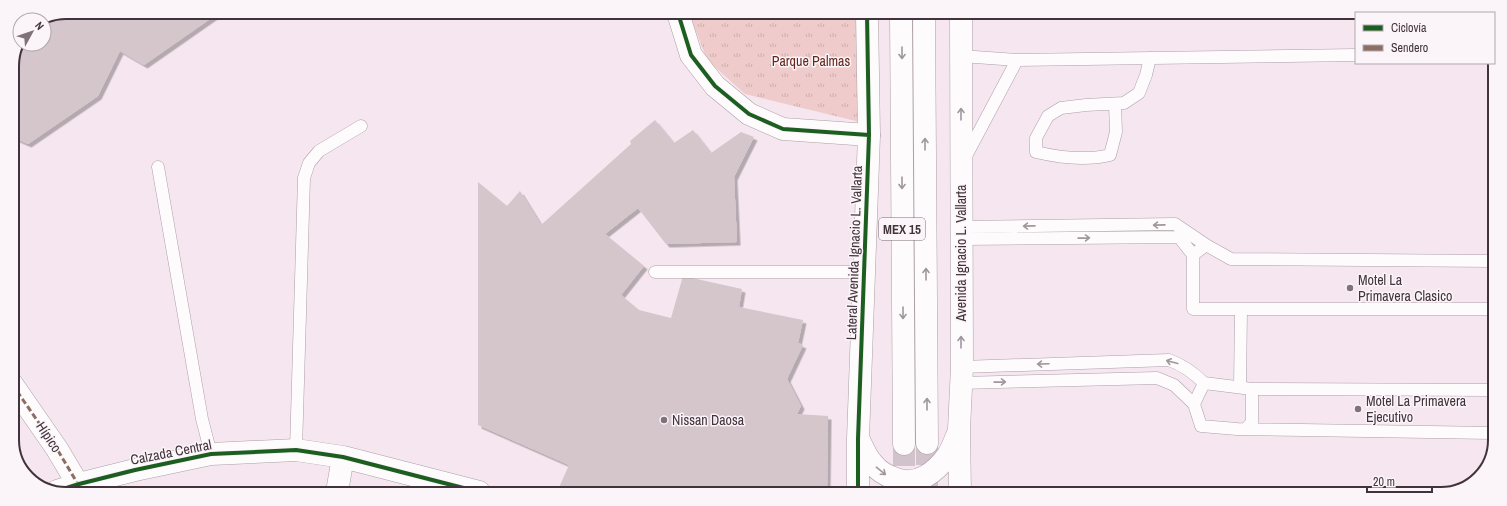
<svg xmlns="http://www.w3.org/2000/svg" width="1507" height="506" font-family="'Archivo Narrow',sans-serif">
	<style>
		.park { fill: url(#park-tufts) }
		.building { fill: #d4c6cb; filter: url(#shadow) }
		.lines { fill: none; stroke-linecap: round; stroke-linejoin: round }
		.trunk-tunnel { stroke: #d2c2cb; stroke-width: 22; stroke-dasharray: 22 11; stroke-linecap: butt }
		.service-casing { stroke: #ac9fa6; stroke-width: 13 }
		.minor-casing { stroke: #ac9fa6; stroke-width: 23 }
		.tertiary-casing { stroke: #ac9fa6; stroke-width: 23 }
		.trunk-casing { stroke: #ac9fa6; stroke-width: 23 }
		.service { stroke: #fefbfd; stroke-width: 12 }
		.minor { stroke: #fefbfd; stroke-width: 22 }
		.tertiary { stroke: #fefbfd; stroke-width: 22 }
		.trunk { stroke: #fefbfd; stroke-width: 22 }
		.quiet { stroke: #8d6e63; stroke-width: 3; stroke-dasharray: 6 3; stroke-linecap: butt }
		.cycleway-casing { stroke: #fbf4f8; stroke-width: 6 }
		.cycleway { stroke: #1b5e20; stroke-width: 4 }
		.oneway { stroke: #a0979c }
		.poi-dot { fill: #80727a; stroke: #fbf4f8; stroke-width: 1.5 }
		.labels { text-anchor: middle; stroke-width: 3; stroke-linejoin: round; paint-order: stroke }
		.shield { fill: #fbf4f8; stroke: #796d74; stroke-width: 1 }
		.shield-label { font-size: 13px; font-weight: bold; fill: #41333b }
		.park-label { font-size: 14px; fill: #67271c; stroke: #fbf4f8 }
		.street-label { font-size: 14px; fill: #41333b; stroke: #fbf4f8 }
		.poi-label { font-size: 14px; fill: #41333b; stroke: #fbf4f8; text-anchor: start }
		.rim { fill: none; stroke: #41333b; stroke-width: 2 }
	</style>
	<defs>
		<pattern id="park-tufts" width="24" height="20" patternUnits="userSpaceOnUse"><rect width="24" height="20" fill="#efcccb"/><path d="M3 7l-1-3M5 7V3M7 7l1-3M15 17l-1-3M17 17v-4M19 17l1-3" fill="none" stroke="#ceb0af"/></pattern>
		<filter id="shadow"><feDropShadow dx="3.5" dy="3.5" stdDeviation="0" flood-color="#0004"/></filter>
	</defs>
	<rect width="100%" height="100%" fill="#f6e6ef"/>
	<path class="park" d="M689,13L859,14L860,122L745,94L707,60Z"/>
	<path class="building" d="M66,12H220L144,65L120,51L98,96L28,144L12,137V63L20,44H44V21Z
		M655,120L674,143L693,130L711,153L741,132L754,137L734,177L737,242L666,244L638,208L605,234L644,266L621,295L639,310L671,318L683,276L742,289L739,307L803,320L798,343L803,345L787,379L801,406L797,414L828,416L827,493L557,492L569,465L478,425V182L507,206L520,191L541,225L631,144L630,141Z"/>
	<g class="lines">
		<path class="trunk-tunnel" d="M927,443V493
			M904,444V493"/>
		<g class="service-casing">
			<path id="service" d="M961,56L1017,60L1356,55
				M1115,104L1116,132L1110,155C1085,161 1061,158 1036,152V138L1048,116L1061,108L1086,105L1124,103L1139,93L1146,75L1150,58
				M965,158L1017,60
				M158,167L202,419L211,454
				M961,227L1175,224L1206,245
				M961,239L1179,237L1193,255V309H1493
				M1193,255L1206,245L1231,259L1494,261
				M655,272H864
				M962,367L1169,360C1183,365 1193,372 1204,383
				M961,383L1157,378L1174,385L1194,404L1201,426L1237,429L1492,433
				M1240,387L1241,310
				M1194,404L1204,383L1252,389L1493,390
				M1246,429L1252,422V389
				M296,450L304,178L309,163L319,151L361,126"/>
		</g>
		<g class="minor-casing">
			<path id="minor" d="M678,13L691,55L715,86L749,114L783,129L869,135
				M12,384L57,449L82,491"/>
		</g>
		<g class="tertiary-casing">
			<path id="tertiary" d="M859,440C863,448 867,458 873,464C879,472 887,476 896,479C917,487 936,472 948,455C952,449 955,440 958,433
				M57,491L79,484L135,470L211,454L296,450L343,457L479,492
				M337,492L343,457
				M858,493V439L869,135L867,14
				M960,493L959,429L962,367L961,14"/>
		</g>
		<g class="trunk-casing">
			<path id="trunk" d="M901,14L904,444
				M924,14L927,443"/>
		</g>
		<use href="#service" class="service"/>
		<use href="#minor" class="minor"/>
		<use href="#tertiary" class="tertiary"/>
		<use href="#trunk" class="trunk"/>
		<path class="quiet" d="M12,384L57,449L82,491"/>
		<g class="cycleway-casing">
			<path id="cycleway" d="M678,13L691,55L715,86L749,114L783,129L869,135
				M57,491L79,484L135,470L211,454L296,450L343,457L479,492
				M858,493V439L869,135L867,14"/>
		</g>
		<use href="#cycleway" class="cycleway"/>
	</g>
	<defs><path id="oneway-shaft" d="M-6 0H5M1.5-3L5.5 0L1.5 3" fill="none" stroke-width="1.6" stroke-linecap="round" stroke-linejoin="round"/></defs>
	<g class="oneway">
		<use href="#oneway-shaft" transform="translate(902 53) rotate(90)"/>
		<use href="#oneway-shaft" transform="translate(961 114) rotate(-90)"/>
		<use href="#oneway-shaft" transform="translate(925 144) rotate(-90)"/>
		<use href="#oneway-shaft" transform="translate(902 183) rotate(90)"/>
		<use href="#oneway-shaft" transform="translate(1159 225) rotate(179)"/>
		<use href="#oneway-shaft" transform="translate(1029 226) rotate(179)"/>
		<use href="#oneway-shaft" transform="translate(1084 238) rotate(-1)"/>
		<use href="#oneway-shaft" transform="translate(926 274) rotate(-90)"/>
		<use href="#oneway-shaft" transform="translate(903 313) rotate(90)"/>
		<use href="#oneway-shaft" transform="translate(961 342) rotate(-90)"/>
		<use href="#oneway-shaft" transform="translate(1172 362) rotate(-165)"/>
		<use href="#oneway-shaft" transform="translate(1043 364) rotate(178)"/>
		<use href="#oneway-shaft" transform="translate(1000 382) rotate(-1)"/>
		<use href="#oneway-shaft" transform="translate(927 404) rotate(-90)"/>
		<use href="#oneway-shaft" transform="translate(881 471) rotate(39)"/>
	</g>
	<g class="poi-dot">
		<circle cx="1350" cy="288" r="4"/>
		<circle cx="1358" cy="409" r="4"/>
		<circle cx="664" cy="420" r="4"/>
	</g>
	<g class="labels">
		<rect class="shield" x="879" y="218" width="46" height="22" rx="3"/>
		<g class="shield-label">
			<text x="902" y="234">MEX 15</text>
		</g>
		<g class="park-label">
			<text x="811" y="66">Parque Palmas</text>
		</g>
		<g class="street-label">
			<text transform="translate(854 253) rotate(-88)" y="5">Lateral Avenida Ignacio L. Vallarta</text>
			<text transform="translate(961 253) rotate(-90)" y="5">Avenida Ignacio L. Vallarta</text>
			<text transform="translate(49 437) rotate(56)" y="5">Hípico</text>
			<text transform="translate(171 452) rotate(-11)" y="5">Calzada Central</text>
		</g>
		<g class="poi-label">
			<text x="1358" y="285">Motel La<tspan x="1358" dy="16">Primavera Clasico</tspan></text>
			<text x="1366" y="406">Motel La Primavera<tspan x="1366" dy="16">Ejecutivo</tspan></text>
			<text x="672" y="425">Nissan Daosa</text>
		</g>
	</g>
	<path d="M0 0H1507V506H0ZM66 19H1441A47 47 0 0 1 1488 66V440A47 47 0 0 1 1441 487H66A47 47 0 0 1 19 440V66A47 47 0 0 1 66 19Z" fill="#fbf4f8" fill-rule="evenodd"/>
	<path class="rim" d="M66 19H1441A47 47 0 0 1 1488 66V440A47 47 0 0 1 1441 487H66A47 47 0 0 1 19 440V66A47 47 0 0 1 66 19Z"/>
	<rect x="1355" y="12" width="140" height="52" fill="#fbf4f8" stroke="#b1a7ac"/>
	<rect x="1363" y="25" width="20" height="6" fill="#1b5e20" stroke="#b1a7ac"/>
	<text x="1391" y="32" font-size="12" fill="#41333b">Ciclovía</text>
	<rect x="1363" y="45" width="20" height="6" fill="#8d6e63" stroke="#b1a7ac"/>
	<text x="1391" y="52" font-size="12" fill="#41333b">Sendero</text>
	<g transform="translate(32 32) rotate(50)"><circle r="19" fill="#fbf4f8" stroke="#b1a7ac"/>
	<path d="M0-3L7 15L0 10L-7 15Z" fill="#80727a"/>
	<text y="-6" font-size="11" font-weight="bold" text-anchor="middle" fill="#41333b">N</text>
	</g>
	<path d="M1367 486v6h65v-6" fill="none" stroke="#41333b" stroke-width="2"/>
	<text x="1373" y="486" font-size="12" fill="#41333b" stroke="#fbf4f8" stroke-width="3" paint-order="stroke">20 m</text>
</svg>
